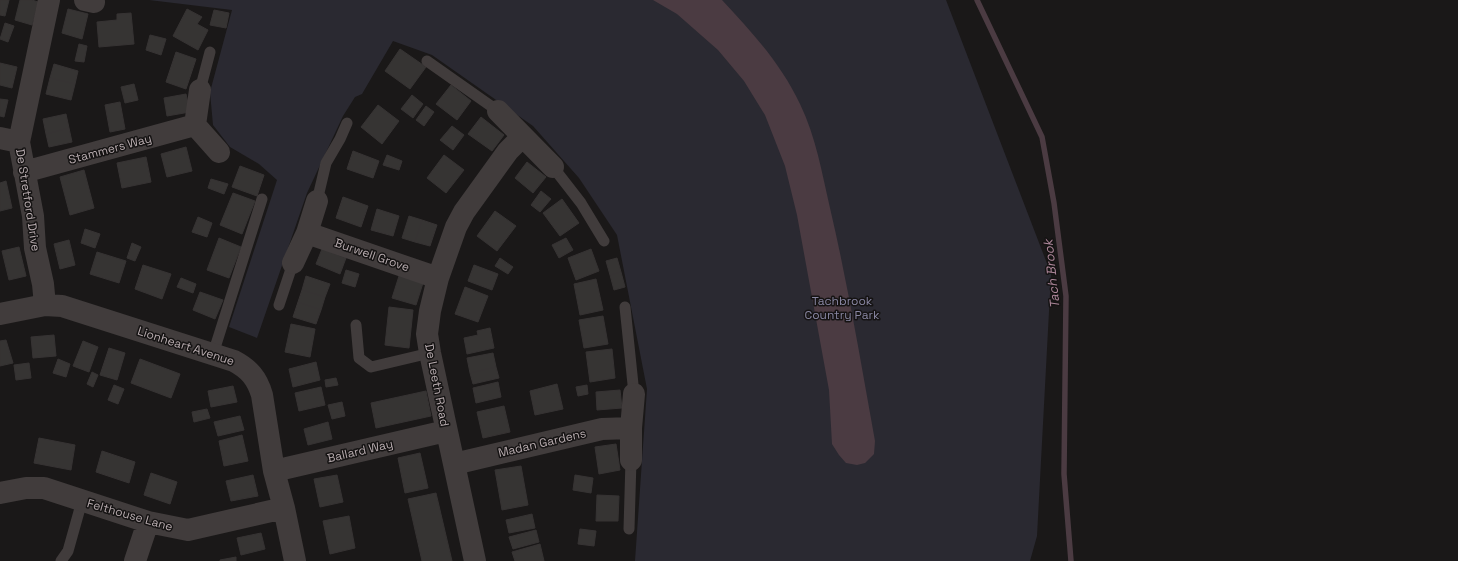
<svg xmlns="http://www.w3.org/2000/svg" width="1458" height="561" font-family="'Space Grotesk',sans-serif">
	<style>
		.green { fill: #2a2931 }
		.water { fill: #4b3b42 }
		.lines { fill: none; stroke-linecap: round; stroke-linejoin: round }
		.stream { stroke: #4b3b42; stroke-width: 5.5 }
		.building { fill: #363433; stroke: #363333 }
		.lane { stroke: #413c3c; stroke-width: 11 }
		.street { stroke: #413c3c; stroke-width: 22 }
		.labels { text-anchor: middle; stroke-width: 3; stroke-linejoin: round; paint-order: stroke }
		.street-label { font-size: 12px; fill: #b8acaf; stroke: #151313 }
		.park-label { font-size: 12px; fill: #8886a1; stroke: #151313 }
		.water-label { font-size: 13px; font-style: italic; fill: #af889b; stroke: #151313 }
	</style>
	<rect width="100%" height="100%" fill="#1a1818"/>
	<path class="green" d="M149,0H946L1051,274L1037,536L1030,561H635L647,389L617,235L579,178L533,126L432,55L393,41L362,94L355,97L343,116L307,193L257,338L229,327L277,180L259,164L230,147L213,125L210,92L232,10Z"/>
	<path class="water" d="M653,0H722C752,32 781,64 800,104C816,137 822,173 830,208C848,285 861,363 875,441L874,454L865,463L857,465L846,463L839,455L832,444L829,390L797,215L785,166L765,115L744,81L718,50L677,14Z"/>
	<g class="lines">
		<path class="stream" d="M977,0L1042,137L1054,203L1066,296L1064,474L1071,561"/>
	</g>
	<path class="building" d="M0,0H9L5,16L0,15Z
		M20,0H32L38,2L32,25L15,20Z
		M68,9L88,14L82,39L62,33Z
		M187,9L202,17L197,24L208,30L198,50L173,36Z
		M214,10L229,13L226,28L210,25Z
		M131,13L134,44L99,47L97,22L117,20V14Z
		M5,23L14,26L8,42L0,39Z
		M150,35L166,39L161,55L146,50Z
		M79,44L87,46L84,62L75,61Z
		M400,49L426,67L410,89L385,71Z
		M176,52L196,59L186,89L166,82Z
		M0,63L17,67L12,88L0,85Z
		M54,64L78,71L75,84L50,78Z
		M50,78L75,84L71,100L46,94Z
		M134,84L138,100L125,103L121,87Z
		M451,85L471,101L457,120L436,104Z
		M186,94L190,112L167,116L164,98Z
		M412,95L423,104L413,118L401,109Z
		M0,99L8,100L4,117L0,116Z
		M120,102L125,129L110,132L105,105Z
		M378,105L399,121L382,144L361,127Z
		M426,106L434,112L424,126L416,120Z
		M66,114L69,128L46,134L43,119Z
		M481,117L504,135L492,151L468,134Z
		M452,126L464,135L453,150L440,140Z
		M69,128L72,142L49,147L46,134Z
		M186,147L192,171L167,177L161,154Z
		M353,151L379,161L373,178L347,169Z
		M387,155L402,161L399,170L383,165Z
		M444,155L464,170L446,193L427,178Z
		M146,157L151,182L122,188L117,163Z
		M527,162L546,177L533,193L515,178Z
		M240,166L264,175L257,196L232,187Z
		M84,170L94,208L70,215L60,177Z
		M211,179L228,184L224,194L208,188Z
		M6,181L12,208L0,211V183Z
		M541,191L551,199L540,212L531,205Z
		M233,193L255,201L242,234L220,225Z
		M343,197L368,206L361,227L336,218Z
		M562,199L579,223L560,236L543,213Z
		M377,209L399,216L393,236L371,230Z
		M495,211L516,226L497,251L477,236Z
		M409,216L422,220L415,242L402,238Z
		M198,217L212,223L207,237L192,232Z
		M422,220L437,225L430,246L415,242Z
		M85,229L100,234L95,248L81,243Z
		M219,238L241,247L229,278L207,270Z
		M566,238L573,250L559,258L552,245Z
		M69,240L75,265L60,269L54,244Z
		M132,243L141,247L135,261L127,258Z
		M19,247L26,276L9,280L2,251Z
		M322,249L346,258L340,274L316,264Z
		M591,249L599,271L576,280L568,258Z
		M97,252L126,261L119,283L90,274Z
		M500,258L513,267L508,274L495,266Z
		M617,258L621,272L610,275L606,261Z
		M143,265L171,274L162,299L135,289Z
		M474,265L498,274L492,290L468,281Z
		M346,270L359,274L355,287L342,283Z
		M621,272L625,287L614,290L610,275Z
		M306,276L330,284L325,297L302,290Z
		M399,276L423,283L416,305L392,298Z
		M181,278L196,284L193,293L177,287Z
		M596,279L603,310L580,315L574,284Z
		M465,287L488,296L478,322L455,314Z
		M302,290L325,297L321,310L298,302Z
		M200,292L223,300L215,319L193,310Z
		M298,302L321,310L316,324L293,317Z
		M389,307L413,310L409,348L385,345Z
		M603,316L608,344L584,348L579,320Z
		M291,324L315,329L310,357L285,352Z
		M490,328L494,348L467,354L464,338L478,335L477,331Z
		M54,335L56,356L33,358L31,337Z
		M6,340L13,363L0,366V341Z
		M83,341L98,347L89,372L73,366Z
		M109,348L125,353L117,380L100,375Z
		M612,349L615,378L590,382L586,352Z
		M493,353L496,367L470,373L467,358Z
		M58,359L70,364L66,377L53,373Z
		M140,359L180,374L171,398L131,383Z
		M316,362L320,380L293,387L289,369Z
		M29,363L31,378L16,380L14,365Z
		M496,367L499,378L473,384L470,373Z
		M92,372L98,375L93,387L87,384Z
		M336,378L338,385L326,387L325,380Z
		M498,382L501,397L476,403L473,388Z
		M557,384L563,409L535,415L530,391Z
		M114,385L124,389L118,404L108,400Z
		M587,385L588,394L578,396L576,387Z
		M233,386L237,402L211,407L208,391Z
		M321,387L325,405L299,411L295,393Z
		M620,390L622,408L597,410L596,392Z
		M426,391L431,416L376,428L371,403Z
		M342,402L345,416L332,419L328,405Z
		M504,406L510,432L483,438L477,412Z
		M207,409L210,418L194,422L192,412Z
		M240,416L244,430L218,436L214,422Z
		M328,422L332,439L308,445L304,429Z
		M242,435L248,461L224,466L219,441Z
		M39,438L75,445L71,470L34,463Z
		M616,444L620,470L599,474L595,447Z
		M102,451L135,462L129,483L96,472Z
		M420,453L428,488L405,493L398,458Z
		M521,466L528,505L502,510L495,470Z
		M151,473L177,482L170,504L144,495Z
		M253,475L258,496L231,501L226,481Z
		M337,475L343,502L320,507L314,479Z
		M575,475L593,478L591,493L573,490Z
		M436,493L452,561H422L408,499Z
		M597,495L619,496L618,521H596Z
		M532,514L535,528L509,533L506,520Z
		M349,516L355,548L330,554L323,521Z
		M580,529L596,531L594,546L578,544Z
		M536,530L539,542L513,549L509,537Z
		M261,533L265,549L241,555L237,538Z
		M540,544L544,561H515L512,552Z
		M236,557V561H220V560Z"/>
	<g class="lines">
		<path class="lane" d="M427,61L498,111
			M200,90L210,52
			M553,167L581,203L604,241
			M317,201L326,163L340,139L347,123
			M279,305L293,263
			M625,307L634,394
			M356,325L359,358L371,367L430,353
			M213,354L262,199
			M629,529L631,460
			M61,561L68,551L82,501"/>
		<path class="street" d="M85,0L94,2
			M200,90L195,125L219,152
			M498,111L553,167
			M0,138L19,142
			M24,172L195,125
			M307,233L438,278
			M293,263L307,233L317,201
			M45,305L43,284L35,248L33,216L19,142L49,0
			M0,314L45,305L62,306L234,361C249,369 257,378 262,395L274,471L284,508L295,561
			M631,460V428L634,394
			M454,464L602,429L631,428
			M274,471L446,431
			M0,493L26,488H44L148,522L188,530L284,508
			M135,561L148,522
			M475,561L430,353L427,334L430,311L438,278L456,227L464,212L508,151L522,137"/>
	</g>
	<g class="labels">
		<g class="street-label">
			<text transform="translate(110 149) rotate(-15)" y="4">Stammers Way</text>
			<text transform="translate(28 200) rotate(81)" y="4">De Stretford Drive</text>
			<text transform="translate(372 255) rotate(19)" y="4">Burwell Grove</text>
			<text transform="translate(186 346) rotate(18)" y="4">Lionheart Avenue</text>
			<text transform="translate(437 385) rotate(79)" y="4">De Leeth Road</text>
			<text transform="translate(542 443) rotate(-13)" y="4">Madan Gardens</text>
			<text transform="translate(360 451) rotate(-13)" y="4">Ballard Way</text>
			<text transform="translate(130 515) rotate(16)" y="4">Felthouse Lane</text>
		</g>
		<g class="park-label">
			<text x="842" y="305">Tachbrook<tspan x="842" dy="14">Country Park</tspan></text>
		</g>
		<g class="water-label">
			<text transform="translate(1051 274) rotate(-96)" y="5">Tach Brook</text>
		</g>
	</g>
</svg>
